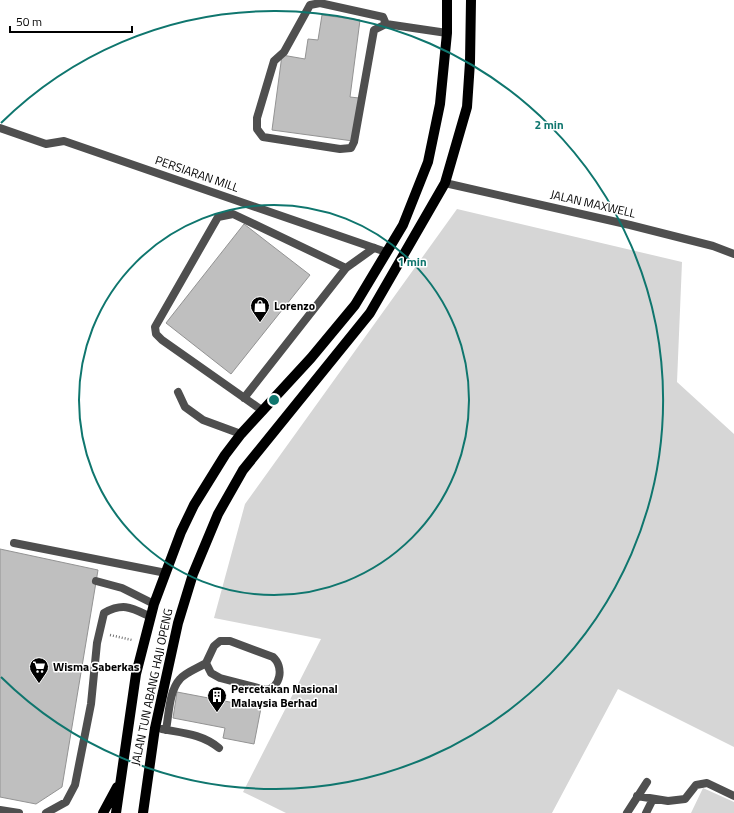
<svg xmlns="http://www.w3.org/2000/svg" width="734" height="813" font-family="'Titillium Web',sans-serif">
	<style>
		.green { fill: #d6d6d6 }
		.building { fill: #bfbfbf; stroke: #939393 }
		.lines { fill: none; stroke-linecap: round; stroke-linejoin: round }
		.path { stroke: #717171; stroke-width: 2.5; stroke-dasharray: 1 2; stroke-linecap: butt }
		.service { stroke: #4f4f4f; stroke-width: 8 }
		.minor { stroke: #4f4f4f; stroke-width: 8 }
		.primary { stroke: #000; stroke-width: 10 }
		.ring { fill: none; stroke: #0f766e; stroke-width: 2 }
		.labels { text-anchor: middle; stroke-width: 3; stroke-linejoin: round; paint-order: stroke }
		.street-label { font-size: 12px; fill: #000; stroke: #fff }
		.poi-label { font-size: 12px; font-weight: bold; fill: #000; stroke: #fff; text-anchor: start }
		.centre { fill: #0f766e; stroke: #fff; stroke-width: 2 }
		.ring-label { font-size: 12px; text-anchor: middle; font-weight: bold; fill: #0f766e; stroke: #fff; stroke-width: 3; stroke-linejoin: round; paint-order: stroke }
	</style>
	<rect width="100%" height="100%" fill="#fff"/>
	<path class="green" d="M457,209L682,262L677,382L734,434V747L618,689L552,813H286L243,792L321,639L214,618L245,504Z
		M703,788L734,802V813H691Z"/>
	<path class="building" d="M322,15L360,20L350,97L359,98L353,141L272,130L282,55L305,59L308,39L318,40Z
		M244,224L310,275L231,374L166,323Z
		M0,549L98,570L62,787L36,804L0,797Z
		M177,692L261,708L254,744L223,738L225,728L173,718Z"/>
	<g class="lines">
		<path class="path" d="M110,635L132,640"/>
		<path class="service" d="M386,24L383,17L320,3L310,5L284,52L274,61L257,118V129L263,137L340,149L351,148L354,142L374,30L386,24L447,33
			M178,392L185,407L203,420L241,434
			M244,398L346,268
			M263,411L162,340L156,334L155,327L218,217L233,214L346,268L374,248
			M96,581L122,588L154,604
			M220,641H230L273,657C284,667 281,687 266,690L220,678L211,673L206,663L214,646Z
			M162,729C183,733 202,734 219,748
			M166,730C169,714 169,691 180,679C186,672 198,668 206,663
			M637,796L668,801L685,799L696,785L707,783L734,796
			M0,810L19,813
			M46,813L66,802L75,785L91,704L97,643L104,613C124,602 132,608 151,617
			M627,813L647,782
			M646,813L653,799"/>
		<path class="minor" d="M0,128L46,144L64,141L386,252
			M445,183L630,225L713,246L734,254
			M14,543L166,573"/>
		<path class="primary" d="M103,813L117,787
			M116,813L136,674L154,604L181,532L194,505L225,455L241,434L311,358L355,305L403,225L428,162L440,104L447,33V0
			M143,813L155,728L178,623L193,574L218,514L243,470L370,313L445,183L467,107L470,62L471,0"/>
	</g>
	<g class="ring">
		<circle cx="274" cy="400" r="195"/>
		<path d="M1 123A389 389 0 1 1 1 677"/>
	</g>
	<defs>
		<g id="shop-pin" transform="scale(1)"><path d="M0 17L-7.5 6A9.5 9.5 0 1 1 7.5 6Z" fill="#000" stroke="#fff"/><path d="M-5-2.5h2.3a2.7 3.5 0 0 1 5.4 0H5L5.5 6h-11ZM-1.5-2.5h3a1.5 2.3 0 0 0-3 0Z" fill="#fff"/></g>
		<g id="supermarket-pin" transform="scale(1)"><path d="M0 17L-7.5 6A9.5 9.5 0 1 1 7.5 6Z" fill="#000" stroke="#fff"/><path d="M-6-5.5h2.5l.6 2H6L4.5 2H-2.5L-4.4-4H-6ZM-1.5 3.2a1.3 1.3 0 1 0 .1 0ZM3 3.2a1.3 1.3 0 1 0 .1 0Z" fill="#fff"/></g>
		<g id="building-pin" transform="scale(1)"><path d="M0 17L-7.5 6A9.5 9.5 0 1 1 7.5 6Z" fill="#000" stroke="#fff"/><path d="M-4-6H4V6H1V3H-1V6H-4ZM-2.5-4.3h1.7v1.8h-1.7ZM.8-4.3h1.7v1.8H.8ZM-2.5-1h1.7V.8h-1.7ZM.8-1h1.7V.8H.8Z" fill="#fff"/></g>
	</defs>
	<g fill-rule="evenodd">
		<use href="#shop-pin" x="260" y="306"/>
		<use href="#supermarket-pin" x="39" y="667"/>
		<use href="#building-pin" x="217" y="696"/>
	</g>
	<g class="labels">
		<g class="street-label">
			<text transform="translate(197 174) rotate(19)" y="4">PERSIARAN MILL</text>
			<text transform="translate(593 204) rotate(13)" y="4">JALAN MAXWELL</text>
			<text transform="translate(152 687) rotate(-78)" y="4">JALAN TUN ABANG HAJI OPENG</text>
		</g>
		<g class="poi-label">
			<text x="274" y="310">Lorenzo</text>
			<text x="53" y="671">Wisma Saberkas</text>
			<text x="231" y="693">Percetakan Nasional<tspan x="231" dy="14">Malaysia Berhad</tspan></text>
		</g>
	</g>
	<circle cx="274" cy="400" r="6" class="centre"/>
	<g class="ring-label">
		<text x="549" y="129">2 min</text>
		<text x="412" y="266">1 min</text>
	</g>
	<path d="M10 26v6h122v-6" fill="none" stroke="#000000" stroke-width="2"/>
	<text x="16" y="26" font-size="12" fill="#000000" stroke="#ffffff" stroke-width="3" paint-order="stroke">50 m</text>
</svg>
